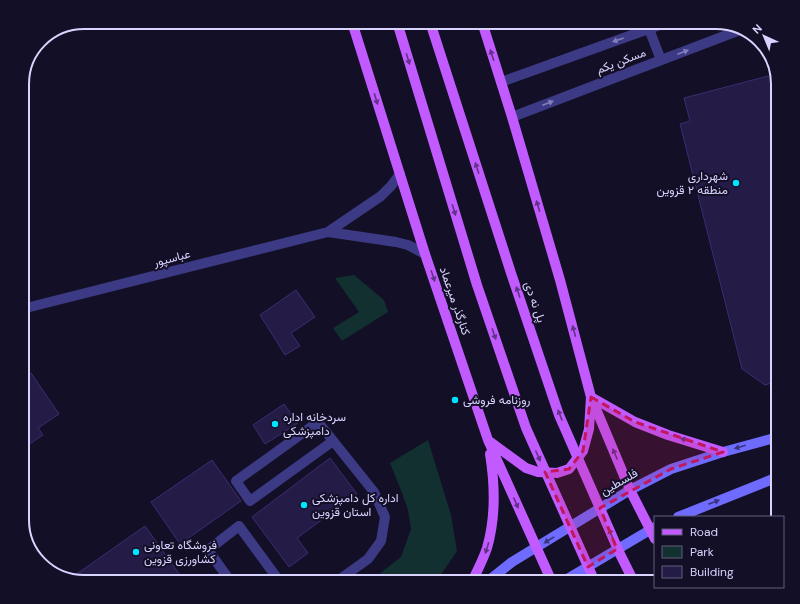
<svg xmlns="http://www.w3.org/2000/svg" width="800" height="604" font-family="'DM Sans',Vazirmatn,sans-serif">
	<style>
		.green { fill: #12302f }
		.building { fill: #241b47; stroke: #3b2d73 }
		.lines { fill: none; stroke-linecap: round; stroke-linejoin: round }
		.service { stroke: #3d3a85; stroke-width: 10 }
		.minor { stroke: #3d3a85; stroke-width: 10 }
		.tertiary { stroke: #3d3a85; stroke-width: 10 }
		.secondary { stroke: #6f6bff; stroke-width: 10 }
		.primary { stroke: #c25bff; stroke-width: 10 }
		.primary-bridge { stroke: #c25bff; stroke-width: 10 }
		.oneway { fill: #837fbc }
		.oneway2 { fill: #623188 }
		.oneway3 { fill: #38347d }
		.marked { fill: #c2185b; fill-opacity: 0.2; stroke: #c2185b; stroke-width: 3; stroke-dasharray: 8 5; stroke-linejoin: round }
		.poi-dot { fill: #00e5ff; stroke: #130f26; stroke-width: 1.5 }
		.labels { text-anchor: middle; stroke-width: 4; stroke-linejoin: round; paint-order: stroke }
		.street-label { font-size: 12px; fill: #d9d4ff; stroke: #130f26 }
		.poi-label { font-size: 12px; fill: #d9d4ff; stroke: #130f26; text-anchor: start }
		.rim { fill: none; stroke: #d9d4ff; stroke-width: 2 }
	</style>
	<rect width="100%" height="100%" fill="#130f26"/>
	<path class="green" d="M354,275L384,300L388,312L342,341L333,328L359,312L335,278Z
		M428,440L451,515L457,551L440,576L432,582H369L401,557L411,529L408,510L402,493L390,463Z"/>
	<path class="building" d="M776,74L778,83V381L765,385L742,369L680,124L690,121L684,98Z
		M296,290L315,317L291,333L300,346L285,355L260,315Z
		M31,373L59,414L38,428L43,435L22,449V379Z
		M284,404L298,423L265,444L253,425Z
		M330,458L357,494L297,538L308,553L289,567L252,517Z
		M212,460L241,501L180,544L151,502Z
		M145,526L185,582H83L71,578Z"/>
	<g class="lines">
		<path class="service" d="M333,441L250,501L236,481L318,422L374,492L385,517L381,541L368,559L336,582
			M231,582L208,550L239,526L280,582"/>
		<path class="minor" d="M649,29L661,60
			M501,82L668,22
			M512,117L740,30"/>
		<path class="tertiary" d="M328,232L396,242L408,245L425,254
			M22,309L328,232L381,196L391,186L400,174"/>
		<path class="secondary" d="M678,517L778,477
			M487,582L512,562L630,490L671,469L723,452L778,437
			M562,582L655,527"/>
		<path class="primary" d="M352,22L425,254L488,440L552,582
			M482,22L512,117L560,280L591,397L630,490L655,539
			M489,441L526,468L538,472L557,473L569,469L583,451L589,429L591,397L635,422L668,435L723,452
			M472,582C477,571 483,560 487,548C496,517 495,485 490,454"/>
		<path class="primary-bridge" d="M397,22L477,285L526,428L595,582
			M430,22L511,273L559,415L620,554L634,582"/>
	</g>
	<defs><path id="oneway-solid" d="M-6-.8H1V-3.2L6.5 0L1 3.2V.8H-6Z"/></defs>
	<g class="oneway">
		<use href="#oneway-solid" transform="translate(618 40) rotate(161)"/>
		<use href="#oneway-solid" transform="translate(683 52) rotate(-21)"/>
		<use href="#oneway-solid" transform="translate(548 103) rotate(-21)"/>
	</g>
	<g class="oneway2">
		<use href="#oneway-solid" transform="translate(492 55) rotate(-108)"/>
		<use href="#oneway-solid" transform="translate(408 59) rotate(73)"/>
		<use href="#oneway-solid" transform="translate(376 99) rotate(73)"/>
		<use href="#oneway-solid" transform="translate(477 168) rotate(-108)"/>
		<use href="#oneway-solid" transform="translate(538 206) rotate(-107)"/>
		<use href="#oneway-solid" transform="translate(454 210) rotate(73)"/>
		<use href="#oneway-solid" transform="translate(433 276) rotate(71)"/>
		<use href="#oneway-solid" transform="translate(518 292) rotate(-109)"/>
		<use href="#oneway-solid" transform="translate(574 331) rotate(-105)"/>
		<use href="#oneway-solid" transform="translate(494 334) rotate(71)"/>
		<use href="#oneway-solid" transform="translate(560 415) rotate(-111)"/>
		<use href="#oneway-solid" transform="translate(686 440) rotate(-163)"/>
		<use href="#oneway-solid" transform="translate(615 454) rotate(-113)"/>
		<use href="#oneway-solid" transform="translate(538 456) rotate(66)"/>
		<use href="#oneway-solid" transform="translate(516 503) rotate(66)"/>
		<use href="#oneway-solid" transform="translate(611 534) rotate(-113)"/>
		<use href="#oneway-solid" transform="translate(487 548) rotate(107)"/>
	</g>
	<g class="oneway3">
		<use href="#oneway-solid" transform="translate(740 447) rotate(164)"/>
		<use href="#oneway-solid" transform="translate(714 502) rotate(-21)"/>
		<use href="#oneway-solid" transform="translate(549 540) rotate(148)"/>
	</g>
	<path class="marked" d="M591,397L635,422L723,452L671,469L600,508L617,549L588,567L545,472L569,469L583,451Z"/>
	<g class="poi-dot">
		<circle cx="736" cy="183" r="4"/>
		<circle cx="455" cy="400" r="4"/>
		<circle cx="275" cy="424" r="4"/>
		<circle cx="304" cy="505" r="4"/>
		<circle cx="136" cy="552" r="4"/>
	</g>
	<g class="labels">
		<g class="street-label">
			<text transform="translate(621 61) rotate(-21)" y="4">مسکن یکم</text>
			<text transform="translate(172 258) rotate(-14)" y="4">عباسپور</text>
			<text transform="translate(455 301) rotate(71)" y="4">کنارگذر میرعماد</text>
			<text transform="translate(535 302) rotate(71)" y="4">پل نه دی</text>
			<text transform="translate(619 482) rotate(-30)" y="4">فلسطین</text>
		</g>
		<g class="poi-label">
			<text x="728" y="180" text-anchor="end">شهرداری<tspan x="728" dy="14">منطقه ۲ قزوین</tspan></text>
			<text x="463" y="404">روزنامه فروشی</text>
			<text x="283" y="421">سردخانه اداره<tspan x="283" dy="14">دامپزشکی</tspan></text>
			<text x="312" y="502">اداره کل دامپزشکی<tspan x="312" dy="14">استان قزوین</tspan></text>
			<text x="144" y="549">فروشگاه تعاونی<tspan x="144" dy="14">کشاورزی قزوین</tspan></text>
		</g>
	</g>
	<path d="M0 0H800V604H0ZM84 29H716A55 55 0 0 1 771 84V520A55 55 0 0 1 716 575H84A55 55 0 0 1 29 520V84A55 55 0 0 1 84 29Z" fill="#130f26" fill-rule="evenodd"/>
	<path class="rim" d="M84 29H716A55 55 0 0 1 771 84V520A55 55 0 0 1 716 575H84A55 55 0 0 1 29 520V84A55 55 0 0 1 84 29Z"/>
	<rect x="654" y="516" width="130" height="72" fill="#130f26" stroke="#625e7d"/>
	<rect x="662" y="529" width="20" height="6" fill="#c25bff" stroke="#625e7d"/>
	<text x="690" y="536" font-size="12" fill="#d9d4ff">Road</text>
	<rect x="662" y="546" width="20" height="12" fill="#12302f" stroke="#625e7d"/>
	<text x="690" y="556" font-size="12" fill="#d9d4ff">Park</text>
	<rect x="662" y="566" width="20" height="12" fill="#241b47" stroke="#625e7d"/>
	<text x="690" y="576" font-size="12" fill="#d9d4ff">Building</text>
	<g transform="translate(764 36) rotate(316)" stroke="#130f26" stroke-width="3" paint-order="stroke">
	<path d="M0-3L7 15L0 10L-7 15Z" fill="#d9d4ff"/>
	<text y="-6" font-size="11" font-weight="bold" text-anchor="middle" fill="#d9d4ff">N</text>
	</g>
</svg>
